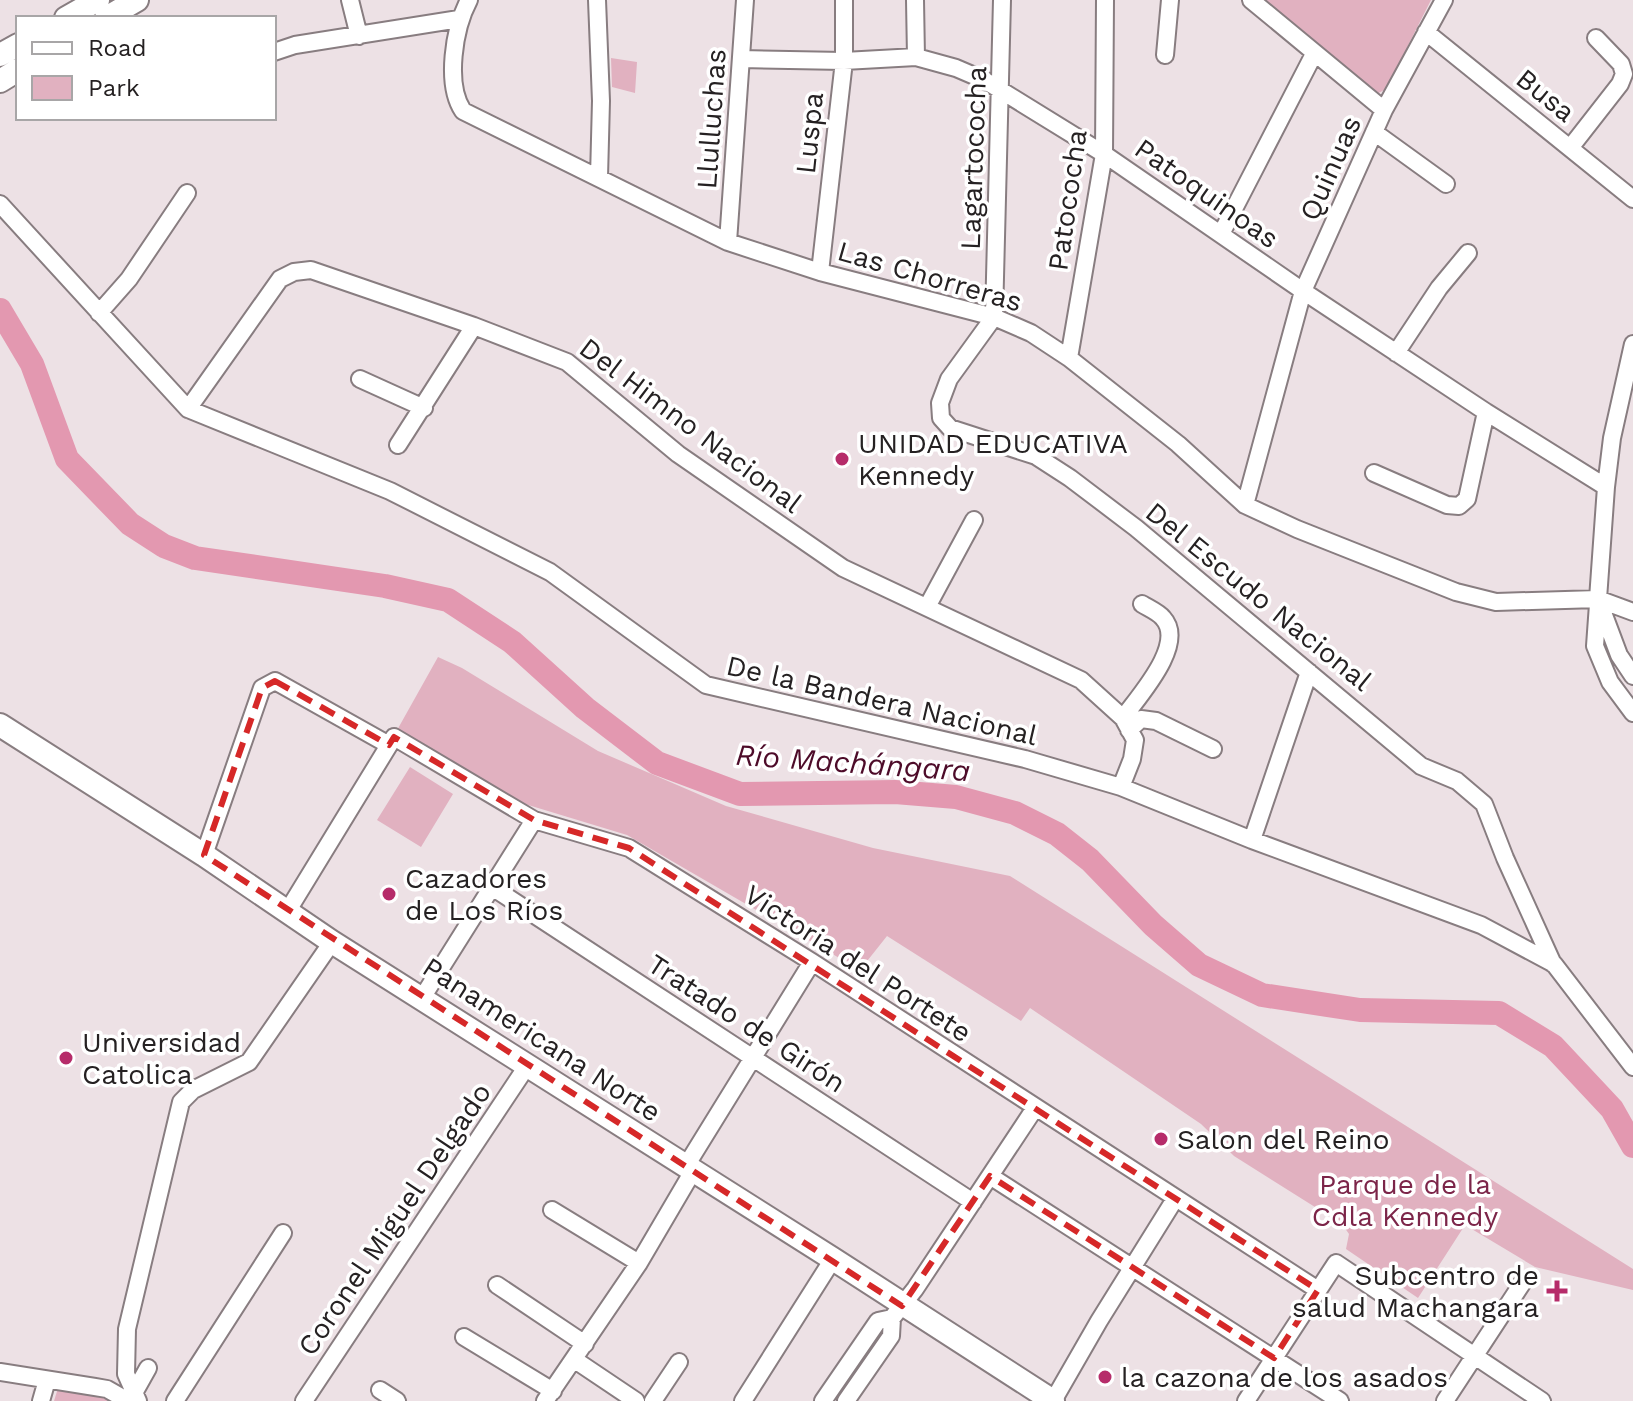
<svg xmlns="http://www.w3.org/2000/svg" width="1633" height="1401" font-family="'Work Sans',sans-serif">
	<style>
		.green { fill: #e1b1c0 }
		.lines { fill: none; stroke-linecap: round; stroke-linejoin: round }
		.river { stroke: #e398b0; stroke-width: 24 }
		.minor-casing { stroke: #887d80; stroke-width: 20 }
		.secondary-casing { stroke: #887d80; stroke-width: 26 }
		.minor { stroke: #fff; stroke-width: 16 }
		.secondary { stroke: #fff; stroke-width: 22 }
		.marked { fill: none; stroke: #d62828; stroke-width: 6; stroke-dasharray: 16 10; stroke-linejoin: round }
		.poi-dot { fill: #b62c6a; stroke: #fff; stroke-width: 3 }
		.labels { text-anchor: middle; stroke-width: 7; stroke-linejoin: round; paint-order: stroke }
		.street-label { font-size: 28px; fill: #252122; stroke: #fff }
		.poi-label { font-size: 28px; fill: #252122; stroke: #fff; text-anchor: start }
		.park-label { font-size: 28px; fill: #7c2549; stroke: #fff }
		.water-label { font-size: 30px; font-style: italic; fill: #4d0b29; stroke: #fff }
	</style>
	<rect width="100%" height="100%" fill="#ede1e5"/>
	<path class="green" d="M1261,0H1431L1386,89L1375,95Z
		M611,58L637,62L635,93L612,87Z
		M438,657L462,668L598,751L726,806L873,848L1010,876L1633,1269V1290L1535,1267L1465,1225L1418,1298L1346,1249L1349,1234L1342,1224L1234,1156L1201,1124L1030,1008L1021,1021L887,936L860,970L627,835L515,801L396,732Z
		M410,767L453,794L421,847L377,820Z
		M59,1385L87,1390L111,1401H54Z"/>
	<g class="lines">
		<path class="river" d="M0,310L32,364L67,459L130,524L164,546L195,558L385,586L448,600L512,642L585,708L657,763L740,794L895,792L956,797L1015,813L1057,834L1090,860L1153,925L1199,965L1262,995L1360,1010L1499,1013L1553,1046L1612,1109L1633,1146"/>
		<g class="minor-casing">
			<path id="minor" d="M350,0L359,36
				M469,0C454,28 445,84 463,111L728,242L820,272L994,317L1031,333L1069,358L1178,444L1245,505L1297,529L1456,592L1496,602L1598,599L1633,612
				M597,0L601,101L599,177
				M915,0L916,57
				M1002,0L994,317L949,379L940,403L941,418L950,428L1036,456L1070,478L1136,528L1421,766L1457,781L1484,804L1505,858L1553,964
				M1251,0L1384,110
				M1426,32L1633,199
				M274,52L295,45L459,19
				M1165,55L1170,0
				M741,59L844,61L916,57L956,68L984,80L1104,154L1303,291L1486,412L1606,487
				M1374,132L1446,184
				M1570,148L1620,84L1624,74L1621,64L1596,38
				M0,204L188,409L390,491L550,572L706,685L1025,759L1121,787L1252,840L1481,925L1554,964L1633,1067
				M1221,234L1314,54
				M728,242L745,0
				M820,272L844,61V0
				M99,313L129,279L187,193
				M1633,344L1612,438L1606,487L1598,599L1619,655L1633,676
				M1396,353L1439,288L1468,253
				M1069,358L1104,154L1105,0
				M360,379L424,408
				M188,409L280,279L294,272L311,270L474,326L567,362L678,454L843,568L1081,680L1123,718L1135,740L1132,759L1121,787
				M398,445L474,326
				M1374,473L1447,505L1459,506L1467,499L1486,412
				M1245,505L1303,291L1384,110L1444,0
				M1598,604L1595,646L1610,682L1633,713
				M927,607L974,520
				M1123,718C1138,697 1187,644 1163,618C1158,612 1148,608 1142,604
				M1129,730L1141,719L1156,721L1213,749
				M1252,840L1309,672
				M204,855L262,688L275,681L389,745
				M492,887L973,1202
				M287,912L394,737L534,820L629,848L812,962L1318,1290
				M422,998L534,820
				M686,1166L812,962
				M990,1176L1340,1401
				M552,1210L639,1263
				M497,1285L585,1344
				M464,1337L553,1391
				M575,1360L636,1401
				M0,1372L95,1387L107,1389L128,1401
				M380,1390L397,1401
				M134,1393L148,1368
				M41,1401L47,1380
				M138,1401L126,1374L127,1329L181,1102L193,1090L249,1062L332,942
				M175,1401L283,1233
				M304,1401L527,1066
				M545,1401L639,1263L693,1171
				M653,1401L679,1362
				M743,1401L833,1259
				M823,1401L878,1321L892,1318
				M846,1401L891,1336L892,1318L915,1289L1035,1108
				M1053,1401L1099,1321L1175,1199
				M1246,1401L1336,1263L1542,1401
				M1445,1401L1523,1282"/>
		</g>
		<g class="secondary-casing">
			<path id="secondary" d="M66,18L98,0
				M106,18L137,0
				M0,55L18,45
				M0,81L18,70
				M0,725L204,855L332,942L833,1259L1053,1401"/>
		</g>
		<use href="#minor" class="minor"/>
		<use href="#secondary" class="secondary"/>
	</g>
	<path class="marked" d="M275,681L389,745L394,737L534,820L629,848L1318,1290L1274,1358L990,1176L902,1306L204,855L262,688Z"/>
	<g class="poi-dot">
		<circle cx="842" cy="459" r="8"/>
		<circle cx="389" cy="894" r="8"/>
		<circle cx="66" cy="1058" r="8"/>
		<circle cx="1161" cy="1139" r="8"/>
		<path d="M1553 1279h8v8h8v8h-8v8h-8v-8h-8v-8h8z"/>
		<circle cx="1105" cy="1377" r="8"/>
	</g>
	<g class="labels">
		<g class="street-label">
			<text transform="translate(1546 95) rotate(39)" y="10">Busa</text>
			<text transform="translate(711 119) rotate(-86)" y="10">Llulluchas</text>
			<text transform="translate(809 133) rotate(-84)" y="10">Luspa</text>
			<text transform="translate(973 158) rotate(-88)" y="10">Lagartococha</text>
			<text transform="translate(1330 168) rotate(-66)" y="10">Quinuas</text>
			<text transform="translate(1207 193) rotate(35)" y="10">Patoquinoas</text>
			<text transform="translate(1067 200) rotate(-82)" y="10">Patococha</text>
			<text transform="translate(930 276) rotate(16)" y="10">Las Chorreras</text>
			<text transform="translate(691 425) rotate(37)" y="10">Del Himno Nacional</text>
			<text transform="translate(1259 596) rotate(39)" y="10">Del Escudo Nacional</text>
			<text transform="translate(882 700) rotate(13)" y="10">De la Bandera Nacional</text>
			<text transform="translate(858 963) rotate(33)" y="10">Victoria del Portete</text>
			<text transform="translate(747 1023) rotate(33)" y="10">Tratado de Girón</text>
			<text transform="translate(542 1039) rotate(33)" y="10">Panamericana Norte</text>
			<text transform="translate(394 1219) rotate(-56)" y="10">Coronel Miguel Delgado</text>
		</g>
		<g class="poi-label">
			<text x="858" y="453">UNIDAD EDUCATIVA<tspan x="858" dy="32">Kennedy</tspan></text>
			<text x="405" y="888">Cazadores<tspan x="405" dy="32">de Los Ríos</tspan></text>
			<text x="82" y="1052">Universidad<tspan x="82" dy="32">Catolica</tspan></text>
			<text x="1177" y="1149">Salon del Reino</text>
			<text x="1539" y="1285" text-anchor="end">Subcentro de<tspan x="1539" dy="32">salud Machangara</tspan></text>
			<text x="1121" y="1387">la cazona de los asados</text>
		</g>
		<g class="park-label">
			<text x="1405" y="1194">Parque de la<tspan x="1405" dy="32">Cdla Kennedy</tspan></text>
		</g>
		<g class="water-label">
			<text transform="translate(853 763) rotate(4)" y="10">Río Machángara</text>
		</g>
	</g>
	<rect x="16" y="16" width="260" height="104" fill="#ffffff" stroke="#a8a6a7" stroke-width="2"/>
	<rect x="32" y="42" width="40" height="12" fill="#ffffff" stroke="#a8a6a7" stroke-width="2"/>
	<text x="88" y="56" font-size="24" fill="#252122">Road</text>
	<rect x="32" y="76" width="40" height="24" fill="#e1b1c0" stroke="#a8a6a7" stroke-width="2"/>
	<text x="88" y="96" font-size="24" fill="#252122">Park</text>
</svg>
